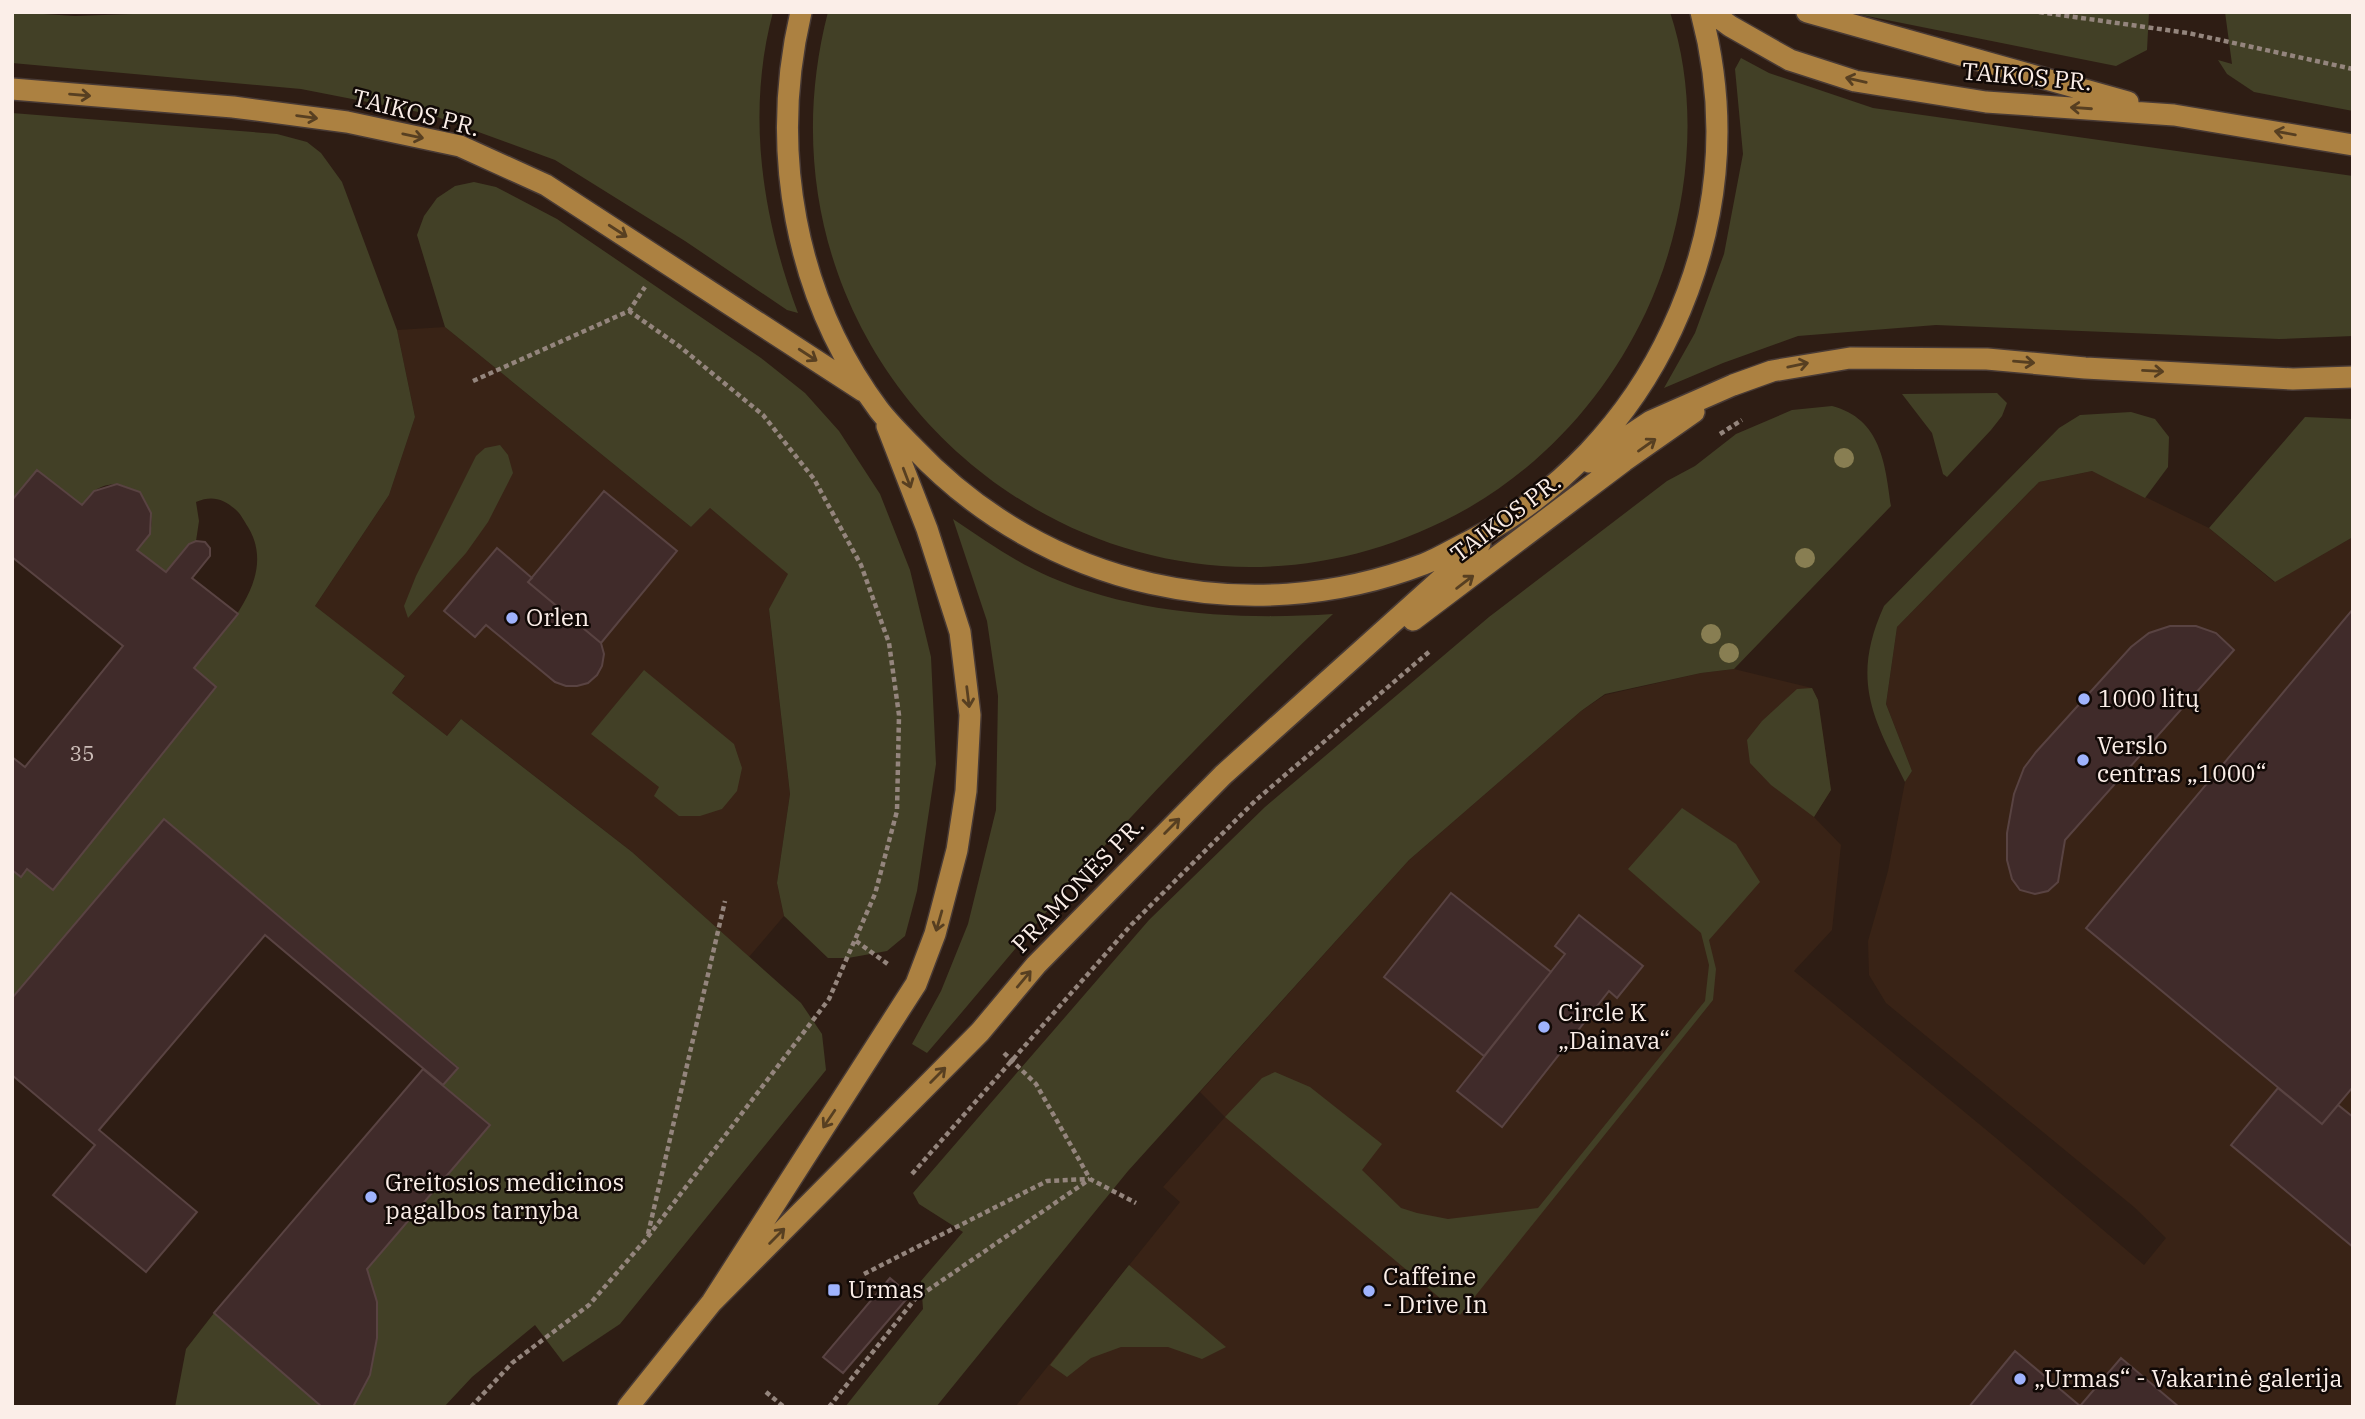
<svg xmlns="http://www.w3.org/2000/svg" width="2365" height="1419" font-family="'IBM Plex Serif',serif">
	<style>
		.built { fill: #392316 }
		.green { fill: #424026 }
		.building { fill: #402b2a; stroke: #594342; stroke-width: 2 }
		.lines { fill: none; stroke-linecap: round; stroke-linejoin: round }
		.primary-casing { stroke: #483a35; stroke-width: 24 }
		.path { stroke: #94857d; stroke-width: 4.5; stroke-dasharray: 5 3.5; stroke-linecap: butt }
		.primary { stroke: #ac8141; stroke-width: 21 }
		.tree { fill: #887e52 }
		.oneway { stroke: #573f21 }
		.poi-dot { fill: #9fb3fd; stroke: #110906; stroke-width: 2.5 }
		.labels { text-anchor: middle; stroke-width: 5; stroke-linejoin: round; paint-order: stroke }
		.number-label { font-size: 21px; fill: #ccbdb8 }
		.street-label { font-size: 24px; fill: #fbeee8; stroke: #110906 }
		.poi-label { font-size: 24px; fill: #fbeee8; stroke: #110906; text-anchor: start }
	</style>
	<rect width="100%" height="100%" fill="#2e1d14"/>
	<path class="built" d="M445,327L691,527L710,508L789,574L769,610L790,794L777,883L784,916L749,957L632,852L461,719L447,736L392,693L405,677L315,606L389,495L415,417L397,330Z
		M2092,471L2209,528L2274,582L2353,537V1407H1015L1180,1202L1163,1187L1225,1117L1200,1092L1409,860L1581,711L1605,695L1701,673L1734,669L1812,688L1818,700L1831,790L1814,817L1841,845L1832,930L1794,971L1996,1138L2144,1265L2166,1238L2134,1207L1886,1003L1869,975L1868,941L1888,871L1905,782L1912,771L1886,704L1897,627L2039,482Z"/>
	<path class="green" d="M12,12L75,16L189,12H773C746,113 762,217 798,313L787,310L685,241L555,160L429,114L301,89L12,63Z
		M828,12H1670C1702,108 1688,222 1646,312C1608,393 1547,462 1470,507C1129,702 730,391 828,12Z
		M1847,12H2149L2147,50L2116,66Z
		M2225,12H2353V111L2254,92L2227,74L2218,60L2232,64Z
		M1741,58L1769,73L1873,108L2353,176V336L2279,339L1936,325L1798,336L1723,363L1664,388L1695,333L1724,254L1743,154L1735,69Z
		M12,113L277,134L307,142L321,153L342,182L397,330L415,417L389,495L315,606L405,676L392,693L447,736L461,719L632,852L801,1003L822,1034L826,1070L620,1324L563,1362L535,1325L472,1377L444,1407H353C379,1365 385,1314 367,1269L489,1126L443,1085L458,1067L164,819L12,998V870L21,877L27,869L53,890L216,687L194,668C224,631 279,578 248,527C244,521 241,514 235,509C223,499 212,495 196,502L199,521L196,541L189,544L166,572L137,550C141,545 149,538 150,532C160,498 118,470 92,493C88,496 85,501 82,505L37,470L12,500Z
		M474,182L496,187L557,219L761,358L805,393L839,431L880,494L910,570L931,657L936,764L917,891L905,936L887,951L848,958H828L784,916L777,883L790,794L769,609L788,574L710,508L691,527L445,327L417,235L424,216L437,198L455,186Z
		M1997,393L2007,403L2002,416L1991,430L1947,477L1943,474L1932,433L1902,394Z
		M1832,406C1881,419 1885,463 1891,506L1734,669L1701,673L1605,694L1581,711L1409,860L1128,1171L936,1407H845L923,1309L921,1281L963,1232L919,1204L913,1193L1149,920L1265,807L1489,617L1667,481L1695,466L1736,434L1792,410Z
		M2131,412L2155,419L2169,437L2168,467L2145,498L2092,471L2039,482L1897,627L1886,704L1912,771L1905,782C1872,716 1851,679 1884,606L2059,428L2080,415Z
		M2305,417L2353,419V537L2275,582L2209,528Z
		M500,445L508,455L513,473L488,522L466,553L408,618L404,606L416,576L476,456L485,448Z
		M953,519C984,540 1015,562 1050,577C1138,615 1239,620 1333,614C1246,697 1161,782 1081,872C1029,931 979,993 927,1053L912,1044L941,991L968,924L996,810L998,696L987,621Z
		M644,670L734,744L742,768L737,791L722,809L700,816H679L654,796L659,787L591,734Z
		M1812,688L1818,700L1831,790L1814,817L1771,785L1750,763L1747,740L1762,721L1797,689Z
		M1682,808L1736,844L1760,882L1709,940L1716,969L1713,1000L1460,1315L1225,1117L1262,1078L1275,1072L1310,1087L1382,1144L1362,1170L1401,1208L1417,1213L1448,1219L1538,1208L1705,1001L1709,965L1701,933L1628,869Z
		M1129,1265L1226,1347L1202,1359L1168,1347H1121L1091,1358L1067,1377L1050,1365Z
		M214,1313L322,1407H175L186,1349Z"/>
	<path class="building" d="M37,470L82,505L94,491L117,484L140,492L151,513L150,534L137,550L166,572L189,544L196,541L205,542L210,548V556L192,578L238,614L194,668L216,687L53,890L27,869L21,877L12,870V757L25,767L123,646L12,557V500Z
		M604,491L677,551L601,643L528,582Z
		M497,548L532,578L528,582L601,643L604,654L602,666L597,675L588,683L577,686H566L555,682L486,625L475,637L444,611Z
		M2353,609V1087L2322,1124L2086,928Z
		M2170,626H2196L2216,633L2234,650L2065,840L2058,882L2048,891L2035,894L2020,890L2012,879L2007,860V833L2014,794L2024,768L2036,752L2131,647L2149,633Z
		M164,819L458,1068L443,1085L265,935L99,1130L197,1212L146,1272L53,1195L95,1145L12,1075V998Z
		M1451,893L1551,972L1484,1056L1384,977Z
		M1579,915L1643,966L1617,998L1609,991L1502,1127L1457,1091L1565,954L1555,946Z
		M423,1069L490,1125L367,1269L377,1302V1338L370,1375L353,1407H322L214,1313Z
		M2278,1088L2322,1124L2338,1105L2353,1117V1247L2231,1145Z
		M890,1278L910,1295L843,1373L823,1357Z
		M2015,1351L2080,1406L2081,1407H1969Z
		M2121,1358L2179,1407L2080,1406Z"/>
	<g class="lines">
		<g class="primary-casing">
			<path id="primary" d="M801,12C769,149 794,296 879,410C890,424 902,436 914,448C1045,587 1246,632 1424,564C1440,558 1455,548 1470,541C1559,495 1630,420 1672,329C1719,228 1730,120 1701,12
				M1711,12L1730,26L1790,60L1855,81L1986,102L2174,115L2353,145
				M1807,12L2128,102
				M12,89L233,107L347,122L460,146L546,185L863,391
				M1589,462L1651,421L1733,385L1772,371L1850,358L1987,359L2085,368L2293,379L2353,377
				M1413,620L1624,461L1694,412
				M712,1302L980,1032L1036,965L1223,775L1480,544
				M628,1407L712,1302L916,984L935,934L957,850L966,791L970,715L960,632L927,529L887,426"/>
		</g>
		<path class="path" d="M2039,12L2188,33L2353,69
			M473,381L629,311L645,287
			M1720,434L1742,420
			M856,941L889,965
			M1004,1053L1036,1084L1090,1179L1136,1203
			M912,1174L1132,924L1256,800L1430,651
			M648,1234L725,901
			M864,1274L1047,1181L1089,1179
			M766,1392L784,1407
			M471,1407L512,1363L589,1305L647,1238L829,999L875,894L897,811L899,715L889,643L861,565L814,479L763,415L679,346L629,311
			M829,1407L915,1299L1090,1179"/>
		<use href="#primary" class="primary"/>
	</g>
	<g class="tree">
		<circle cx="1844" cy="458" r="10"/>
		<circle cx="1805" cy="558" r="10"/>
		<circle cx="1711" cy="634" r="10"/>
		<circle cx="1729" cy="653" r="10"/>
	</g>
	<defs><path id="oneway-shaft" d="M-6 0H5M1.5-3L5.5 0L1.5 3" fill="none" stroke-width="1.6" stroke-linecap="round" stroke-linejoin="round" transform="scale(1.75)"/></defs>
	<g class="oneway">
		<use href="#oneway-shaft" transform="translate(1856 80) rotate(-167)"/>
		<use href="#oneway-shaft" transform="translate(80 95) rotate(5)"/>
		<use href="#oneway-shaft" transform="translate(2081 108) rotate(-176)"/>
		<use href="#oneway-shaft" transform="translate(307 117) rotate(8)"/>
		<use href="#oneway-shaft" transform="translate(2285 133) rotate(-170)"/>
		<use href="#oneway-shaft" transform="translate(413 136) rotate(12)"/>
		<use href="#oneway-shaft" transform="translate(618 231) rotate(33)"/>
		<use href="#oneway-shaft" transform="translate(808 355) rotate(33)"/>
		<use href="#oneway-shaft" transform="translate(2024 362) rotate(5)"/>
		<use href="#oneway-shaft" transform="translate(1798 365) rotate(-12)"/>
		<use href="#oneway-shaft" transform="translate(2153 371) rotate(3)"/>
		<use href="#oneway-shaft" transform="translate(1647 445) rotate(-35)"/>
		<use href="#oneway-shaft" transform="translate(907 478) rotate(69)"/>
		<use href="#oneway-shaft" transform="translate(1465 582) rotate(-37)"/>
		<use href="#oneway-shaft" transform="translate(968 697) rotate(83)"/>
		<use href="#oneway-shaft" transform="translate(1172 826) rotate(-45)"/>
		<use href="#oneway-shaft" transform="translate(939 921) rotate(106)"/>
		<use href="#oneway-shaft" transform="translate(1024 979) rotate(-50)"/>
		<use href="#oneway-shaft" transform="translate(938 1075) rotate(-45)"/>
		<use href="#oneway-shaft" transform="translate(829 1119) rotate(124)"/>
		<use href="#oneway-shaft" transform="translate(777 1236) rotate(-45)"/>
	</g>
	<g class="poi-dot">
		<circle cx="512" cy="618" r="7"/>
		<circle cx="2084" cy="699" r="7"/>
		<circle cx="2083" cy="760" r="7"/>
		<circle cx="1544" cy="1027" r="7"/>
		<circle cx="371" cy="1197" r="7"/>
		<rect x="827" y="1283" width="14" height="14" rx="3.5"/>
		<circle cx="1369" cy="1291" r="7"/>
		<circle cx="2020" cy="1379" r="7"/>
	</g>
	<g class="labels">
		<g class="number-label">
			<text x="82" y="761">35</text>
		</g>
		<g class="street-label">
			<text transform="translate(2027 77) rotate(5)" y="8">TAIKOS PR.</text>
			<text transform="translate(416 113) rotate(14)" y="8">TAIKOS PR.</text>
			<text transform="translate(1506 518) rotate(-37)" y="8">TAIKOS PR.</text>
			<text transform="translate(1078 885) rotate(-46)" y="8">PRAMONĖS PR.</text>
		</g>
		<g class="poi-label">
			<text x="526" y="626">Orlen</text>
			<text x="2098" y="707">1000 litų</text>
			<text x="2097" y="754">Verslo<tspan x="2097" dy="28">centras „1000“</tspan></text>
			<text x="1558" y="1021">Circle K<tspan x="1558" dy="28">„Dainava“</tspan></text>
			<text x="385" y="1191">Greitosios medicinos<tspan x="385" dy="28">pagalbos tarnyba</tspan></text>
			<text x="1383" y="1285">Caffeine<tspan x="1383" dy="28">- Drive In</tspan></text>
			<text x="848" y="1298">Urmas</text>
			<text x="2034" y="1387">„Urmas“ - Vakarinė galerija</text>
		</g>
	</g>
	<rect width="2365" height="1419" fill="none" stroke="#fbeee8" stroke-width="28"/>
</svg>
